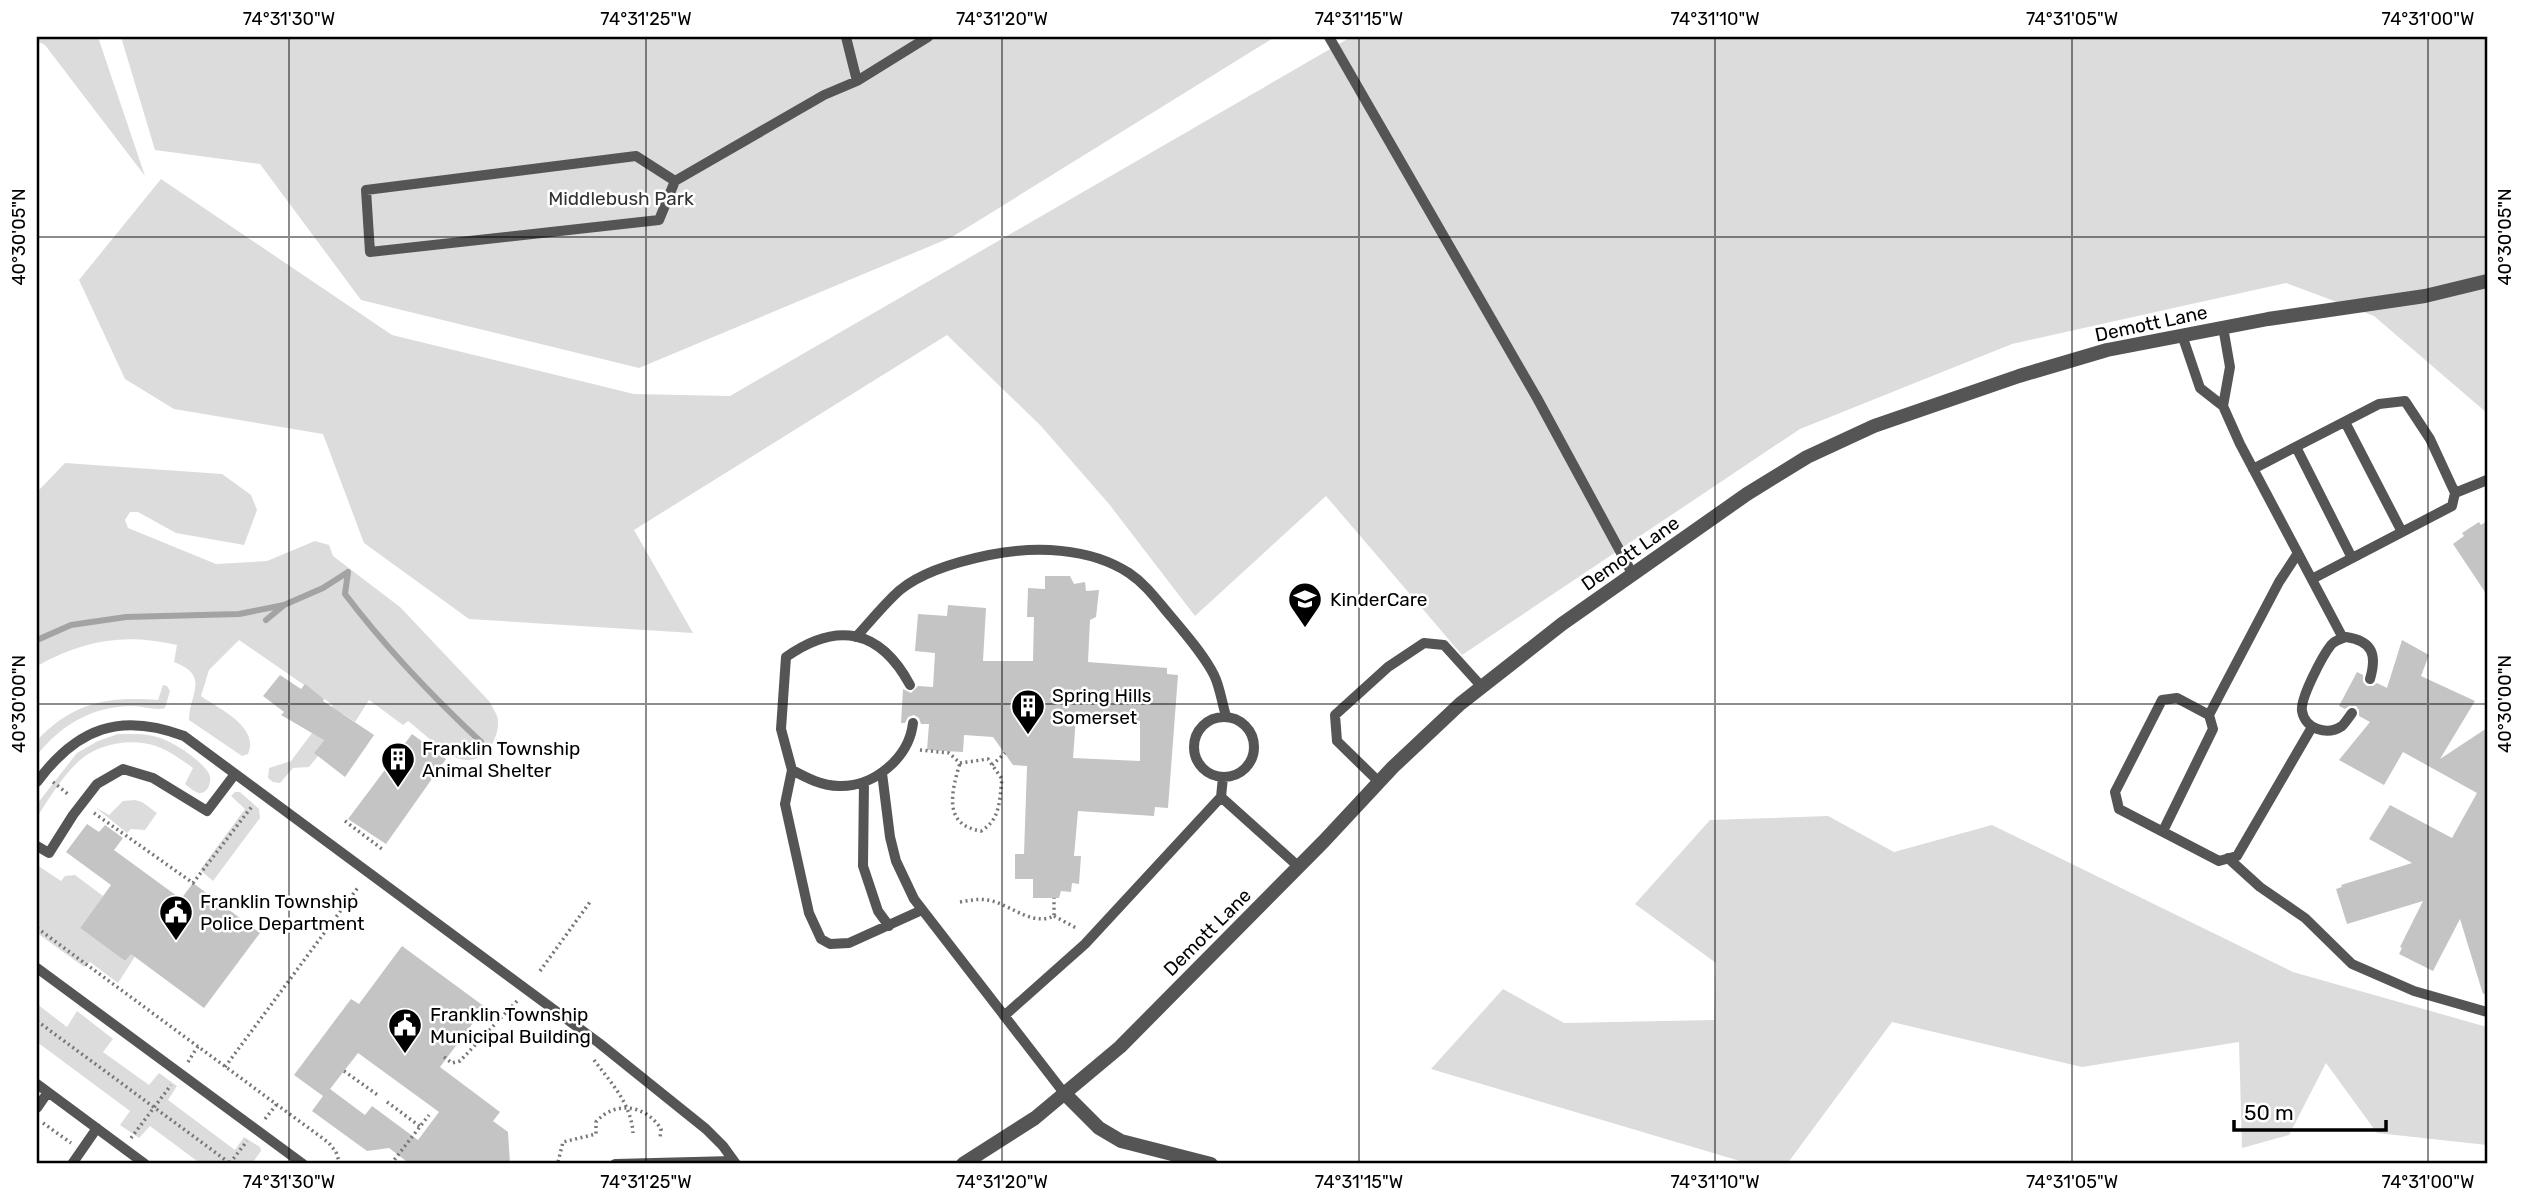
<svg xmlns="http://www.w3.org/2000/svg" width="2524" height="1201" font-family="Rubik,sans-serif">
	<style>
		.green { fill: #dcdcdc }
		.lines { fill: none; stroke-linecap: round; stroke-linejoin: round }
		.stream { stroke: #a3a3a3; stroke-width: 6 }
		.building { fill: #c4c4c4; fill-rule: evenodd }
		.path { stroke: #777; stroke-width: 3.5; stroke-dasharray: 2 3.5; stroke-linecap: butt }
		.service { stroke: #555; stroke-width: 10 }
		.minor { stroke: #555; stroke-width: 14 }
		.tertiary { stroke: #555; stroke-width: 14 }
		.ticks { fill: none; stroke: #000; stroke-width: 2; stroke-opacity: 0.45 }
		.labels { text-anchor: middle; stroke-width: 5; stroke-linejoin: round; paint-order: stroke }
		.park-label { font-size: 19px; fill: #333; stroke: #fff }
		.street-label { font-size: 19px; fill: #000; stroke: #fff }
		.poi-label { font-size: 19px; fill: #000; stroke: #fff; text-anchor: start }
		.neatline { fill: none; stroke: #000; stroke-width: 2.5 }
		.ticks-label { font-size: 18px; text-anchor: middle; fill: #000 }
	</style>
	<rect width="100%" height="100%" fill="#fff"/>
	<path class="green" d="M37,37H98L145,176L45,45L37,41Z
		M121,37H1275L952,237L639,368L361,300L260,164L155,150Z
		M1351,37H2487V413L2374,316L2286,283L2012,344L1800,429L1462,655L1326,496L1195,616L1109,504L1041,426L947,335L634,530L693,633L469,619L364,543L323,434L174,409L125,379L79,280L161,179L392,335L634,394L730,396Z
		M65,463L222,474L251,495L257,510L244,545L176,533L138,512H130L125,520L128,528L216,564L267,561L315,541L329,545L333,556L400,607L489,701C492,707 498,715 498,721C499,743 480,767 457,758C443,752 421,731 408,721L403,725L369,700L355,722L343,714L315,752L318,756L309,767L293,768L280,783L273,782L268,778L269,768L291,761L333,705L239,640L209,670L201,696C219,709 260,727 248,754L242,756L189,720C189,694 211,676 174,662L177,645C124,633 84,640 37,666V489L39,490Z
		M163,685L167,686L170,691L165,708C155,711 143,706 132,706C93,706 61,725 37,755V740C74,702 107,696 158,700Z
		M118,734C131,734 145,733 157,737C174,742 198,758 208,772C213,778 209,794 199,793C194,792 189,787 185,784L193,768C182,760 170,751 156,746C131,738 99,743 79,761C62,777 50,797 37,817V804L77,753L98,741Z
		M235,792H240L259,809L260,818L213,881L200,870L245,809L231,796Z
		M135,800L142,802L157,813L145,830L131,829L127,833L95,807L109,815L123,801Z
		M1828,816L1894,852L1992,825L2293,972L2487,1027V1145L2377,1133L2326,1063L2289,1135L2242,1148L2239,1042L2082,1067L1892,1022L1787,1164H1750L1431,1069L1503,989L1564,1023L1714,1020L1716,963L1635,904L1710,820Z
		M37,865L61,881L65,876L75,875L103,896L80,928L125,961L132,952L136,955L118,983L90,962L84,967L37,933Z
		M37,1004L67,1027L77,1011L113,1039L103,1052L149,1085L159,1073L177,1086L168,1100L235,1150L244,1137L260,1147L261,1151L253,1162L255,1164H201L150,1126L139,1138L120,1125L130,1111L37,1042Z"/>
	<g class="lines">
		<path class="stream" d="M348,572L345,594C385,647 432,696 481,742
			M266,620L283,606
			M37,640L71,625L126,617L239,614L284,605L323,588L348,572"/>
	</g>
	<path class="building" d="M2487,521V595L2453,544L2464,536L2462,533L2479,522L2481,525Z
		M1045,576H1070L1074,584L1085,582L1086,591L1099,590L1096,617L1090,620L1088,662L1167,668V674L1178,675L1168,808L1155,807L1154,816L1078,811L1074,856H1081L1079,884L1072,883L1071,892L1061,891L1059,898H1033V879H1015V854H1024L1027,766L1013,765L993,737L964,735L963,752L927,750L929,724H921L919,718L914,715L908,717L905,723H901L903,689L911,693L918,686L933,687L935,653L915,651L918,614L947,616L948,605L986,608L983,661H1033L1034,617H1027L1028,588L1045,589ZM1076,717L1140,721V761L1073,758Z
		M2402,640L2429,655L2421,676L2475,701L2440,759L2487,728V993L2483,994L2460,919L2433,971L2399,954L2402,948L2400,947L2423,901L2347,924L2336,889L2342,887L2341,885L2412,863L2369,839L2390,805L2452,838L2477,793L2403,752L2384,785L2339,760L2370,722L2359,716V710L2356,706H2349L2345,709L2339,706L2357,672L2363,675V682L2367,686H2373L2377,683L2387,688Z
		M280,675L301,689L305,684L324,699L323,701L374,735L345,777L314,753L324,740L281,715L284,712L263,696Z
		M412,734L446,759L386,844L348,819Z
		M87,824L99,832L105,825L123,838L114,850L181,899L193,883L260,933L204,1008L131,954L125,961L80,928L111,885L66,852Z
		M402,946L485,1007L440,1067L500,1112L493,1121L508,1132L510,1164H410L389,1148L367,1151L312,1111L323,1096L294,1075L351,999L359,1004ZM358,1053L439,1112L418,1140L372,1106L365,1115L330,1089Z"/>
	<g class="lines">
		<path class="path" d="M920,750L949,753L960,763L988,759L1002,779C999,801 1001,819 981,831C943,825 951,793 960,763
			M992,765L1005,753
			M53,782L69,795
			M94,813L193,883L253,805
			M345,821L382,849
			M960,902C971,900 981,898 992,901C1014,907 1032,926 1054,916V898
			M1054,916L1078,929
			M37,928L329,1143L336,1152L340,1164
			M540,971L590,902
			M37,1021L231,1164
			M444,1057L452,1063L460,1061L517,1001L518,1002
			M594,1060C611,1083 631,1103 633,1133
			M188,1062L198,1046
			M225,1067L359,886
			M344,1071L379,1096
			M387,1102L421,1127
			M265,1119L277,1104
			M43,1123L71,1143
			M131,1138L171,1085
			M230,1163L247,1141
			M391,1164L429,1115
			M553,1164L558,1162L563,1142L596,1134V1122C615,1100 646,1105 661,1129L660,1138"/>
		<path class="service" d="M846,37L857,81L928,37
			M1329,37L1537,398L1633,575
			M675,181L659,220L370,252L366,190L636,156L675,181L824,95L857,81
			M2223,327L2230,367L2223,406
			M2182,335L2200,388L2223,406L2240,444L2343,638
			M2345,422L2402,532
			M2296,447L2352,558
			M2253,469L2379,404L2405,401L2430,439L2455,493L2452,506L2312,579
			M2455,493L2487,480
			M2298,553L2279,582L2209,715L2177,698L2162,700L2115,792L2119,809L2219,861L2237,856L2312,727
			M856,637C870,622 884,604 900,590C923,571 960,561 989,555C1034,546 1089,547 1129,573C1147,585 1159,603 1173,619C1187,636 1204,655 1214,675C1220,687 1222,703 1226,716
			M910,685C880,629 837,621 786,657L781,729L792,770C807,778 822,786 839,786C874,787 909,758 913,723
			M2352,713C2349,717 2346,722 2342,726C2327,736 2305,729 2302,711C2300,698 2323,655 2331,645C2335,640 2341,639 2346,637C2373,641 2377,655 2370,679
			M1194 747a30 30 0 1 1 60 0a30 30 0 1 1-60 0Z
			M792,770L785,804L809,913L821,939L830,944L849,943L922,910
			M882,773L890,837L896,861L914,899L1064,1093
			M37,782C77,728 120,712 184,736L599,1043L706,1129L723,1146L736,1164
			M864,782L863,866L878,911L889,926
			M1379,782L1337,741L1335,715L1388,667L1424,643L1444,645L1482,687
			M1221,797L1299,867
			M2163,831L2213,729L2209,715
			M37,846L49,853L73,815L97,784L123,769L153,778L207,811L235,774
			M2228,858L2260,887L2305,918L2352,964L2414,991L2487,1012
			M37,968L303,1164
			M1004,1016L1085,944L1221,797L1223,777
			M37,1084L145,1164
			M37,1108L48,1092
			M72,1164L97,1128
			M615,1164L733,1161"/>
		<path class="minor" d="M1064,1093L1099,1128L1121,1141L1211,1164"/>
		<path class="tertiary" d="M963,1164L1035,1118L1120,1047L1324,841L1393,767L1460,704L1562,624L1747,494L1807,457L1874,426L2019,376L2107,350L2268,319L2425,296L2487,281"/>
	</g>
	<path class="ticks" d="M289,37V1164M646,37V1164M1002,37V1164M1359,37V1164M1715,37V1164M2072,37V1164M2428,37V1164M37,237H2487M37,704H2487"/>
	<defs>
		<g id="school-pin" transform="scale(1.75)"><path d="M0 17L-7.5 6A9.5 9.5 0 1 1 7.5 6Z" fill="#000" stroke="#fff"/><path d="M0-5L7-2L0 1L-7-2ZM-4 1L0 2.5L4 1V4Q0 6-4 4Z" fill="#fff"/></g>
		<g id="building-pin" transform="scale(1.75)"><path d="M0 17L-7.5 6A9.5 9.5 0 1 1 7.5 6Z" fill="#000" stroke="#fff"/><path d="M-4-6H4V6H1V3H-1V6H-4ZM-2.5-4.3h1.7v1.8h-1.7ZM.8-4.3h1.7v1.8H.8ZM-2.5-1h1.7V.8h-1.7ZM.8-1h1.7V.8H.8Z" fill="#fff"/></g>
		<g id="civic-pin" transform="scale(1.75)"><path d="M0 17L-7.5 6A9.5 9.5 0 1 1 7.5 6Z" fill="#000" stroke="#fff"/><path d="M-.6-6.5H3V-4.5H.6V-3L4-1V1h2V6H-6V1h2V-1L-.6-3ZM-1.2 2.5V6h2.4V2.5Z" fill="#fff"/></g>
	</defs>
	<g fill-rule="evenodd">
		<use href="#school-pin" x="1305" y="599"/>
		<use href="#building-pin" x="1028" y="706"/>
		<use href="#building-pin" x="398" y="759"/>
		<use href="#civic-pin" x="176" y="912"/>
		<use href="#civic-pin" x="405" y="1025"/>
	</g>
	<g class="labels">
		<g class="park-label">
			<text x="621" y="205">Middlebush Park</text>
		</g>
		<g class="street-label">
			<text transform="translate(2151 323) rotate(-12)" y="7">Demott Lane</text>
			<text transform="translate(1630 553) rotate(-35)" y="7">Demott Lane</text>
			<text transform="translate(1207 932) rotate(-45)" y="7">Demott Lane</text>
		</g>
		<g class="poi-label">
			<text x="1330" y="606">KinderCare</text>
			<text x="1052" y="702">Spring Hills<tspan x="1052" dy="22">Somerset</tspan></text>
			<text x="422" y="755">Franklin Township<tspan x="422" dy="22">Animal Shelter</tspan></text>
			<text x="200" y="908">Franklin Township<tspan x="200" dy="22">Police Department</tspan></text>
			<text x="430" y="1021">Franklin Township<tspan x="430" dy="22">Municipal Building</tspan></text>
		</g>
	</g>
	<rect width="2524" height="1201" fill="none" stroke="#ffffff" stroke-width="77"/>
	<path d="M2234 1120v10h152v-10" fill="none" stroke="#000000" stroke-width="3.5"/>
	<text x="2244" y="1120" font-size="21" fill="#000000" stroke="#ffffff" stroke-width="5" paint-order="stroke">50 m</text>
	<rect x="38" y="38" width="2448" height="1124" class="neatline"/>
	<g class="ticks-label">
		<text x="289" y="25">74°31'30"W</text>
		<text x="646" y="25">74°31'25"W</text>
		<text x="1002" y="25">74°31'20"W</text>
		<text x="1359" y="25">74°31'15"W</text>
		<text x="1715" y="25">74°31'10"W</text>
		<text x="2072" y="25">74°31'05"W</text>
		<text x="2428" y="25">74°31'00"W</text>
		<text transform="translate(19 237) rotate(-90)" y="6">40°30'05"N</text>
		<text transform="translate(2505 237) rotate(-90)" y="6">40°30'05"N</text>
		<text transform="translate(19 704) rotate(-90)" y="6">40°30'00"N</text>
		<text transform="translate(2505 704) rotate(-90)" y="6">40°30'00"N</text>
		<text x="289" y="1188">74°31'30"W</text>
		<text x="646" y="1188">74°31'25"W</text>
		<text x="1002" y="1188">74°31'20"W</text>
		<text x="1359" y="1188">74°31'15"W</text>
		<text x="1715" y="1188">74°31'10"W</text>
		<text x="2072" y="1188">74°31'05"W</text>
		<text x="2428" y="1188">74°31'00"W</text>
	</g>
</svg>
